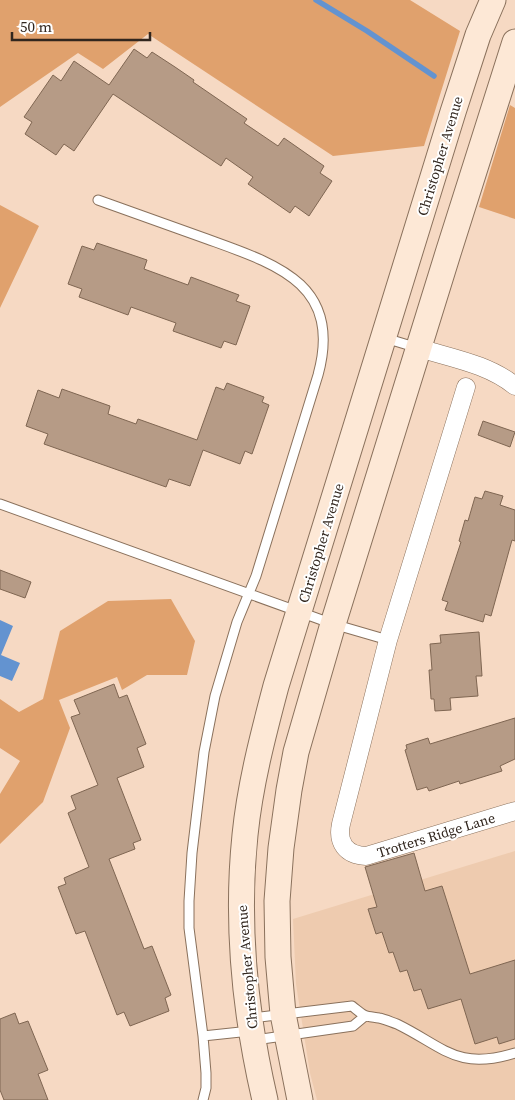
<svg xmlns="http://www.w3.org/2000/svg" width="515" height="1100" font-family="'Source Serif 4',serif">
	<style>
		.built { fill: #eecbaf }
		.green { fill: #e0a16d }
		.water { fill: #6393d0 }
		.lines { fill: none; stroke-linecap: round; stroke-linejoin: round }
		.stream { stroke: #6393d0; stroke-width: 5.5 }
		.building { fill: #b69b86; stroke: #7f6652 }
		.lane-casing { stroke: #8a715c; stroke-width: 11 }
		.street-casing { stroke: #8a715c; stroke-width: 19 }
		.secondary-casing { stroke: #8a715c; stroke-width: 27 }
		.lane { stroke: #fff; stroke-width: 9 }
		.street { stroke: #fff; stroke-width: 18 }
		.secondary { stroke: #fde8d6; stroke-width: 25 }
		.labels { text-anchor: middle; stroke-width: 4; stroke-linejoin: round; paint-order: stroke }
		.street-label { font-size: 14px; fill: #31261e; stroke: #fff }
	</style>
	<rect width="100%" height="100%" fill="#f6d9c3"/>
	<path class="built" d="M515,851V1100H317L310,1073L296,984L293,919Z"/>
	<path class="green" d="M0,0H410L460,31L424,146L333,156L148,34L103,69L78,53L0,107Z
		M510,105L515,108V219L479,207Z
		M0,205L39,226L0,308Z
		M171,599L195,641L187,675H147L122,690L117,677L59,700L70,728L43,802L0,844V794L20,761L0,748V699L19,712L43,699L60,631L108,601Z"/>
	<path class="water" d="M0,620L13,626L1,655L20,663L12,681L0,676Z"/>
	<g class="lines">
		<path class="stream" d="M316,0L367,31L434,76"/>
	</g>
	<path class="building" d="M134,49L147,58L152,52L175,67L194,80L193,82L247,119L244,123L278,146L284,138L324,166L320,173L332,181L309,216L295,206L290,213L248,184L253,177L226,158L221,166L113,94L74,151L64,144L56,155L25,134L32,122L24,117L53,75L61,81L74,61L109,85Z
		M97,243L147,260L144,269L188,285L191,277L239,295L236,301L250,306L236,345L224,341L221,348L173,331L176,323L131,307L128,315L79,297L82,289L68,284L82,246L94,250Z
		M227,383L264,397L262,402L269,405L252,454L245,451L240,464L203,450L190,486L169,479L166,487L44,444L48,434L26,426L38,390L59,398L62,389L110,406L108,414L136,424L138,419L197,440L216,387L224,390Z
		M483,421L515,432L510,447L478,435Z
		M485,491L503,496L500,505L515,510V541L512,540L491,616L485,614L483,622L445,610L448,602L442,600L461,542L459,541L465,520L468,521L475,497L482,499Z
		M0,570L31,582L25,598L0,589Z
		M479,632L482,676H476L478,696L450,698L451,710L435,711L434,699H431L429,670H432L430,644L441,643L440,635Z
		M114,684L119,698L127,695L146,744L137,748L144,767L117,778L141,840L133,843L135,849L109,859L144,949L152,946L171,995L165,998L169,1011L130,1026L124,1012L117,1015L85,931L76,934L58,887L66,884L64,878L89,867L68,813L76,809L71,796L98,785L71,717L80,714L74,700Z
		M515,718V759L500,766L502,771L460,784L459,781L429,791L427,787L417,790L405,750L407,749L406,745L428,738L430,744Z
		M414,853L425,891L442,886L470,974L515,960V1039L499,1044L497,1037L475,1044L461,999L428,1009L421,989L414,991L407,970L400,972L393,952L389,953L382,932L376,934L368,909L377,907L365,867Z
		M15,1013L19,1024L28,1021L48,1070L38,1074L48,1100H4L0,1090V1019Z"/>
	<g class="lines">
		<g class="lane-casing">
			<path id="lane" d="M98,200C134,213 170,226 207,239C276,264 343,284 318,375L256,576L237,622L215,696L204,752L192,853L189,901V928L203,1036L206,1073V1088L203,1100
				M385,338L418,348
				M0,504L333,624L388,640
				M252,1018L352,1006C356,1009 360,1013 364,1015C368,1017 374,1017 379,1018C385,1019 391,1022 397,1024C444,1047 457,1071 515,1053
				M203,1036L250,1031
				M255,1040L353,1026L365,1016"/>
		</g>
		<g class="street-casing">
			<path id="street" d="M419,348C451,358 488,364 515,386
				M466,387L388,640L341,824C337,843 346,855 366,856L515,811"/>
		</g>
		<g class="secondary-casing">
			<path id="secondary" d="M265,1100C245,1014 236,923 245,835C250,785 263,735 276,686L453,112L478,35L493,0
				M300,1100L283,1014L278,957L277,901L281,848L289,790L296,752L333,624L449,250L515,42"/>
		</g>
		<use href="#lane" class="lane"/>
		<use href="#street" class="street"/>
		<use href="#secondary" class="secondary"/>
	</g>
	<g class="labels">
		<g class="street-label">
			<text transform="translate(440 156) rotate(-73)" y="5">Christopher Avenue</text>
			<text transform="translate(321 543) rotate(-73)" y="5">Christopher Avenue</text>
			<text transform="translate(436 835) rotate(-17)" y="5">Trotters Ridge Lane</text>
			<text transform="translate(247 967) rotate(-95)" y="5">Christopher Avenue</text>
		</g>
	</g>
	<path d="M12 32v8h138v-8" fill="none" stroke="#31261e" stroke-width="2.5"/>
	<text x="20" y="32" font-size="15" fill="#31261e" stroke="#ffffff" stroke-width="4" paint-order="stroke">50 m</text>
</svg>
